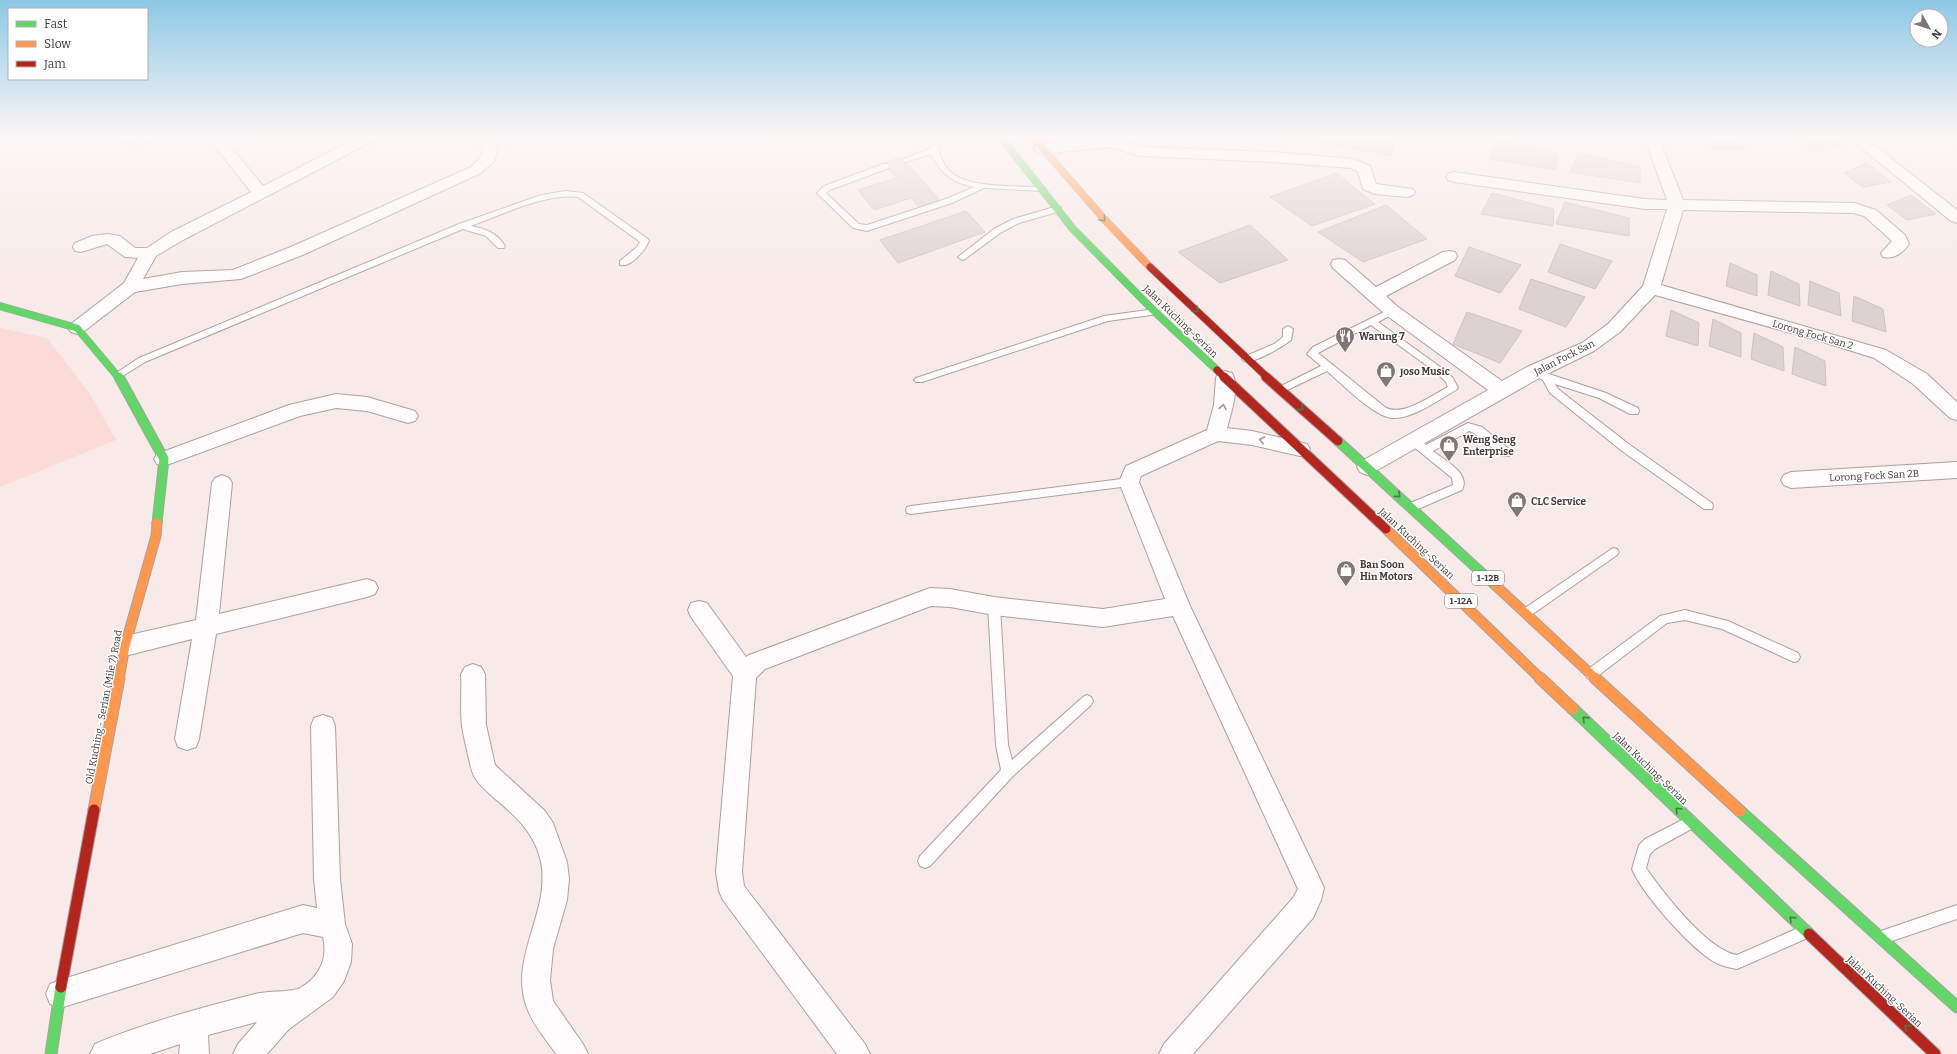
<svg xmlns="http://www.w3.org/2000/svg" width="1957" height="1054" font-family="Bitter,serif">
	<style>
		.green { fill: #fbdbd5 }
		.building { fill: #ddd2d1; stroke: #cdc2c0 }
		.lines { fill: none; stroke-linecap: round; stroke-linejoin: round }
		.lane-casing { stroke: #aaa09f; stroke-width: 2 }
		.street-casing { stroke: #aaa09f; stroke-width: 2 }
		.fast-far2-casing { stroke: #aaa09f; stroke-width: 8 }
		.fast-far1-casing { stroke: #aaa09f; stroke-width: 11 }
		.fast-casing { stroke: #aaa09f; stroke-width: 13 }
		.slow-far2-casing { stroke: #aaa09f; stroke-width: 8 }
		.slow-far1-casing { stroke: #aaa09f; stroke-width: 11 }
		.slow-casing { stroke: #aaa09f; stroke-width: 13 }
		.jam-far2-casing { stroke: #aaa09f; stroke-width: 8 }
		.jam-far1-casing { stroke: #aaa09f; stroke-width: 11 }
		.jam-casing { stroke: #aaa09f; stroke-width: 13 }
		.lane { fill: #fefcfc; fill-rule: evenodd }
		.street { fill: #fefcfc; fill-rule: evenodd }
		.fast-far2 { stroke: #63d668; stroke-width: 7 }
		.fast-far1 { stroke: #63d668; stroke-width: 9 }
		.fast { stroke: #63d668; stroke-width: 11 }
		.slow-far2 { stroke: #ff974d; stroke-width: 7 }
		.slow-far1 { stroke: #ff974d; stroke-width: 9 }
		.slow { stroke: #ff974d; stroke-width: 11 }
		.jam-far2 { stroke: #b3261e; stroke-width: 7 }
		.jam-far1 { stroke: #b3261e; stroke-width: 9 }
		.jam { stroke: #b3261e; stroke-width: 11 }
		.oneway { stroke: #4f774b }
		.oneway2 { stroke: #a09a9a }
		.labels { text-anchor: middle; stroke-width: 3; stroke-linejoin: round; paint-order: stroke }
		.shield { fill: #fff; stroke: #7a7473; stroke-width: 1 }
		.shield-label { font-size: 9px; font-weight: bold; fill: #413837 }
		.street-label { font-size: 10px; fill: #413837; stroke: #fff }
		.poi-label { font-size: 10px; font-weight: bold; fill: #413837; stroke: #fff; text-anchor: start }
	</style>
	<rect width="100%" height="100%" fill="#f8eae8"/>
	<path class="green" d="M0,328L47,338L90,394L116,440L0,487Z"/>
	<path class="building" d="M1317,136H1396L1391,156L1316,142Z
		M1701,136H1734L1746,149L1714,150Z
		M1802,136H1829L1842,146L1814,151L1797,138Z
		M1499,140L1558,154L1556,170L1489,159Z
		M1579,153L1640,167V183L1570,172Z
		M901,157L940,200L919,207L911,198L874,210L858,190L897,178L883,163Z
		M1867,163L1891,182L1863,187L1844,173Z
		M1336,173L1375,204L1312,226L1270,197Z
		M1492,193L1554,209L1553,226L1481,214Z
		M1911,195L1936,214L1907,220L1887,205Z
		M1565,202L1629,218V236L1556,224Z
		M1386,205L1427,239L1363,262L1318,232Z
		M966,211L985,232L898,263L880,240Z
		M1250,225L1288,260L1220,283L1178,252Z
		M1560,244L1612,261L1595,289L1548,272Z
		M1469,247L1521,265L1500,293L1455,276Z
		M1730,263L1757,275V296L1726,286Z
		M1771,271L1799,284L1800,306L1768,295Z
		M1531,279L1585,297L1566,327L1519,309Z
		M1810,281L1839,293L1841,316L1808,305Z
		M1854,296L1883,309L1886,332L1852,321Z
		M1671,310L1699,323L1698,346L1666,336Z
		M1467,312L1522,331L1500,363L1453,344Z
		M1713,319L1741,333V357L1709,346Z
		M1754,333L1783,347L1784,371L1751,359Z
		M1795,347L1825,361L1826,386L1792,374Z"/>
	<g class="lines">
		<g class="lane-casing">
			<path id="lane" d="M944,136H953L942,144L938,150C941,159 945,168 953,174C972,188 1018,186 1042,187L1046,189L1042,191L984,188L952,203L867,231L853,228L817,193L824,186L883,164H889V168L830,190L826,193L859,224L867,225L946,199L974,187C953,183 940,173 931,154L905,162L901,160L931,148L936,140Z
				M1132,136H1148L1144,138L1112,144L1108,142Z
				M566,191L583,193L648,239L649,241C645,250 631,268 620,265V261L637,247L640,242L578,197C546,193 501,215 471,226C486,229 497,233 505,246L504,248H498L486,236L463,229L145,362L121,377H115L113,375L139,358L459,224L541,195Z
				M1058,206L1061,207V211L1019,223L1000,233L965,259L962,260L958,257L994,229L1013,219Z
				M1392,308L1397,311L1395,313L1378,322L1443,369L1453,378L1458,388L1456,390C1438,400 1416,417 1395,418C1377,420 1341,383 1327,371L1283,392H1277L1275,390L1277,388L1321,366L1307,354L1313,347ZM1371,325L1437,373L1446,382L1448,387C1430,396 1405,416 1386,408L1318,353Z
				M1155,309L1160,312L1158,314L1108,321L922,382H916L914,380L916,378L1104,316Z
				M1288,326L1293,329L1291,340C1282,347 1254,364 1244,361L1242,359L1244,357L1274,344L1283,337V329Z
				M1534,369L1606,393L1638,408L1639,411L1638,414H1630L1599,398L1555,384L1558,389L1630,445L1712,503L1713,506L1712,509H1704L1622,451L1550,393L1543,380L1529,372Z
				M1468,423L1482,427L1510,450L1511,453L1510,456H1502L1474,433L1469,431L1433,451C1444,460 1471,473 1462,490L1416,510H1408L1407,507L1408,504L1453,485L1452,478L1409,443L1408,440L1409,437H1417L1426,445Z
				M1129,478L1134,482L1129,486L911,514L907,513L906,510L907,507L911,506Z
				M1613,548L1617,549L1619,552L1617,555L1530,616L1526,618L1522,616L1520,613L1522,610Z
				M994,601L998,603L1000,606L1008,745L1012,760L1083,697L1087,695L1091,697L1093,701L1091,705L1013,776L930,866L925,868L920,866L918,861L920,856L1001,770L996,745L988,606L990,603Z
				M1685,610L1728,621L1798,653L1800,657L1798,661L1794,662L1722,629L1685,620L1667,623L1595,678L1591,679L1587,678L1585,674L1587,670L1660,616Z
				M1690,816L1695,817L1697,822L1695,827L1655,849L1650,854L1646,868C1663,892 1707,950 1737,955L1805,925L1810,927L1812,932L1810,937L1737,969C1730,968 1723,966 1716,963C1691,949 1643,895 1632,869L1639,845L1645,839Z
				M1957,905V919L1883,944L1878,942L1876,937L1878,932Z"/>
		</g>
		<g class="street-casing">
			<path id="street" d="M119,136H158L156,139L140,144L120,141L118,138Z
				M207,136H222L263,186L361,136H379L377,139L183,240L156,256L143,279L182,272L233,270L293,246L471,167L481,157L483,150L475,136H490L498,150L493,162L481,173L305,254L241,279L182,284L135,292L83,332L77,334L71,332L68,328L71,324L124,283L138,258L125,257L107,244L81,252L75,251L73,247L75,243L92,236L107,234L120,236L135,248H147L171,232L251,192Z
				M1644,136H1658L1683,200L1854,203L1876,210L1905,235L1909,244C1903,253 1894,259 1883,257L1881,253L1892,241L1864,216L1853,213L1683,210L1661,285L1886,350L1927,374L1957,402V420L1950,418L1913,384L1874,358L1820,341L1655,295L1620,332L1594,351L1541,377L1374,472L1367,475L1360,472L1357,467L1360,462L1488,390L1386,315L1333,268L1331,264L1333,260L1339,259L1345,260L1376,287L1443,252L1449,251L1455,252L1457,256L1455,260L1386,296L1398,307L1502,381L1527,367L1582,343L1608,324L1643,286L1667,209H1645L1454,182L1448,180L1446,177L1448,174L1454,172L1645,199L1667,200Z
				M1847,136H1863L1957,210V223L1951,221Z
				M1112,137L1141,147L1272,152L1354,159L1370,166L1376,184L1413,189L1415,192L1413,195L1407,197L1375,194L1363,189L1358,172L1351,168L1272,162L1140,156L1111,147L1042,154L1037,152L1034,149L1037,146L1042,144Z
				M1225,371L1232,373C1240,387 1231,414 1227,428L1252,431L1307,444L1310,449L1307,454L1300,456L1252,445L1218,441L1141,476L1139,482L1190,606L1320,879L1324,888L1321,900L1313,918L1193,1054H1159L1164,1044L1293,898L1298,889L1173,616L1103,627L994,615L950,607L931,606L765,669L756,678L742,872L744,886L865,1044L870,1054H837L723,900L719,891L716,872L733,676L691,617L688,610L691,603L699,601L707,603L746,657L749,655L930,588L950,589L994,597L1103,609L1165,599L1119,482L1126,466L1207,430L1214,405L1216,378L1218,373Z
				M336,394L367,397L415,411L418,416L415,421L408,423L367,411L336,408L300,416L164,466L157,464L154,459L157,454L289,405Z
				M1957,462V478L1791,488L1784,485L1781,480L1784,475L1791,472Z
				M222,475L229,478L232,483L219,614L367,579L375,582L378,588L375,594L367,597L216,634L199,739L196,747L187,750L178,747L175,739L192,639L125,656L117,653L114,646L117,639L125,636L196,620L212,483L215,478Z
				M473,664L481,667L485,674L486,725L495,765L545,811L553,823L567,862L569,879L567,900L553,949L550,980L553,1001L583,1044L588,1054H556C546,1039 533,1025 527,1008C508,958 551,912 541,862C535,833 516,816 494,798C488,792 480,786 475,778C471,771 470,763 468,755C466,745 463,735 462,726C460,709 462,691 461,674L465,667Z
				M323,715L332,718L335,726L340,879L345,924L352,944L351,962L344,981L333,997L289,1029L267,1054H233L238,1044L257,1022L208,1035L209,1054H179L180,1044L150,1054H90L95,1044C144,1023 203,1007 255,994C266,991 293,992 300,988C320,977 328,958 323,937L303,933L60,1008L50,1004L46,994L50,984L60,980L303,905L317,908L314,879L311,726L314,718Z"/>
		</g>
		<g class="fast-far2-casing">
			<path id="fast-far2" d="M1000,136L1073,229L1155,312L1217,370
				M0,306L77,328L119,378"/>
		</g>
		<g class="fast-far1-casing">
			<path id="fast-far1" d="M119,377L164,459L157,523
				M1338,441L1495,585"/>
		</g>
		<g class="fast-casing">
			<path id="fast" d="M1573,709L1809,934
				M1740,811L1957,1007
				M51,1054L61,987"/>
		</g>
		<g class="slow-far2-casing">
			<path id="slow-far2" d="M1032,136L1104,219L1150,267"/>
		</g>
		<g class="slow-far1-casing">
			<path id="slow-far1" d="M1386,529L1541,679
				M1495,585L1596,679
				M119,679L125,646L156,536L157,523"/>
		</g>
		<g class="slow-casing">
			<path id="slow" d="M1540,678L1573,709
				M1595,678L1740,811
				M94,810L119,678"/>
		</g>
		<g class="jam-far2-casing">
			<path id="jam-far2" d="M1150,267L1268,378
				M1217,370L1225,378"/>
		</g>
		<g class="jam-far1-casing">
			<path id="jam-far1" d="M1224,377L1386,529
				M1266,377L1338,441"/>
		</g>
		<g class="jam-casing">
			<path id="jam" d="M1809,934L1935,1054
				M61,987L94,810"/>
		</g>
		<use href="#lane" class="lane"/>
		<use href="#street" class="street"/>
		<use href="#fast-far2" class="fast-far2"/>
		<use href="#fast-far1" class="fast-far1"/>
		<use href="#fast" class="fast"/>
		<use href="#slow-far2" class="slow-far2"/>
		<use href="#slow-far1" class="slow-far1"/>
		<use href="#slow" class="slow"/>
		<use href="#jam-far2" class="jam-far2"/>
		<use href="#jam-far1" class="jam-far1"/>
		<use href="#jam" class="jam"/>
	</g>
	<defs><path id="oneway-chevron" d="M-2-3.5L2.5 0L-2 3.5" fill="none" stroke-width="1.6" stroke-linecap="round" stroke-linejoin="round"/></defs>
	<g class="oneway">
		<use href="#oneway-chevron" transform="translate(1103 219) rotate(47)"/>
		<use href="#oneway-chevron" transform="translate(1196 310) rotate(42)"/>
		<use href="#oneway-chevron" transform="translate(1301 408) rotate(42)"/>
		<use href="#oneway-chevron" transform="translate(1398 495) rotate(42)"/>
		<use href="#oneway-chevron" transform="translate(1585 719) rotate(-136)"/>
		<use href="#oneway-chevron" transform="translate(1678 810) rotate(-135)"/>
		<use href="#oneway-chevron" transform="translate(1792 919) rotate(-136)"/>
		<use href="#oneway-chevron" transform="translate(1907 1027) rotate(-137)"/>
	</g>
	<g class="oneway2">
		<use href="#oneway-chevron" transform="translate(1223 407) rotate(-80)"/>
		<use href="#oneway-chevron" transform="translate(1262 440) rotate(-168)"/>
	</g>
	<linearGradient id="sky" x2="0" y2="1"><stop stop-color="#8dc8e6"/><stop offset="0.48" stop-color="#fcf6f5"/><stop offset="1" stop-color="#fcf6f5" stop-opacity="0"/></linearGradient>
	<rect width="1957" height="284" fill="url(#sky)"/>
	<defs>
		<g id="restaurant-pin" transform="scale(1)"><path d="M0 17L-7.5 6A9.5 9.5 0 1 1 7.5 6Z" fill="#817675" stroke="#fff"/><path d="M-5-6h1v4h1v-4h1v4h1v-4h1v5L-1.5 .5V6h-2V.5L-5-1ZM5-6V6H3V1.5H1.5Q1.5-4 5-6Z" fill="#fff"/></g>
		<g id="shop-pin" transform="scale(1)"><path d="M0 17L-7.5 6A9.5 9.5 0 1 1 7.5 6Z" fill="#817675" stroke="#fff"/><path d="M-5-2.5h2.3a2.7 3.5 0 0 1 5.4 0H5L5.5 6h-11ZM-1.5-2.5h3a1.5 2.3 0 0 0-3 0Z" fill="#fff"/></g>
	</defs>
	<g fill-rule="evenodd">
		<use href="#restaurant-pin" x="1345" y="336"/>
		<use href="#shop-pin" x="1386" y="371"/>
		<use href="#shop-pin" x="1449" y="445"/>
		<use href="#shop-pin" x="1517" y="501"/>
		<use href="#shop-pin" x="1346" y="570"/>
	</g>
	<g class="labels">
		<g class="shield">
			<rect x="1472" y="571" width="32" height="14" rx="3"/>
			<rect x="1445" y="594" width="32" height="14" rx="3"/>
		</g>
		<g class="shield-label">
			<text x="1488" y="581">1-12B</text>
			<text x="1461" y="604">1-12A</text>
		</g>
		<g class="street-label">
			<text transform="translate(1181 321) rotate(44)" y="4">Jalan Kuching-Serian</text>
			<text transform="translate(1813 334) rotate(16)" y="4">Lorong Fock San 2</text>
			<text transform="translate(1564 357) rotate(-27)" y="4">Jalan Fock San</text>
			<text transform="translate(1874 475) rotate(-3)" y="4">Lorong Fock San 2B</text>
			<text transform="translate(1417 543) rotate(43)" y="4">Jalan Kuching-Serian</text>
			<text transform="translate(103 707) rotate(-79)" y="4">Old Kuching - Serian (Mile 7) Road</text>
			<text transform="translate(1651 768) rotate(44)" y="4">Jalan Kuching-Serian</text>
			<text transform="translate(1885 991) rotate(43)" y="4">Jalan Kuching-Serian</text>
		</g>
		<g class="poi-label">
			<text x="1359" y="340">Warung 7</text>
			<text x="1400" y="375">Joso Music</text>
			<text x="1463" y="443">Weng Seng<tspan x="1463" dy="12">Enterprise</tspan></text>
			<text x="1531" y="505">CLC Service</text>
			<text x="1360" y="568">Ban Soon<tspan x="1360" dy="12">Hin Motors</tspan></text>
		</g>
	</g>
	<rect x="8" y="8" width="140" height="72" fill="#ffffff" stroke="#b3afaf"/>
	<rect x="16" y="21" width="20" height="6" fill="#63d668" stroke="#b3afaf"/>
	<text x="44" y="28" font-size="12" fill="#413837">Fast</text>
	<rect x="16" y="41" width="20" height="6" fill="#ff974d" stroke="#b3afaf"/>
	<text x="44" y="48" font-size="12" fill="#413837">Slow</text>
	<rect x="16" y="61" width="20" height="6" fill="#b3261e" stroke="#b3afaf"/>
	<text x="44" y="68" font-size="12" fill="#413837">Jam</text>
	<g transform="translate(1929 28) rotate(129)"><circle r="19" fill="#ffffff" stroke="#b3afaf"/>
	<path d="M0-3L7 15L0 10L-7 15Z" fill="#817675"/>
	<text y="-6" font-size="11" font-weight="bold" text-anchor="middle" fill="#413837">N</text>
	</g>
</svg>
